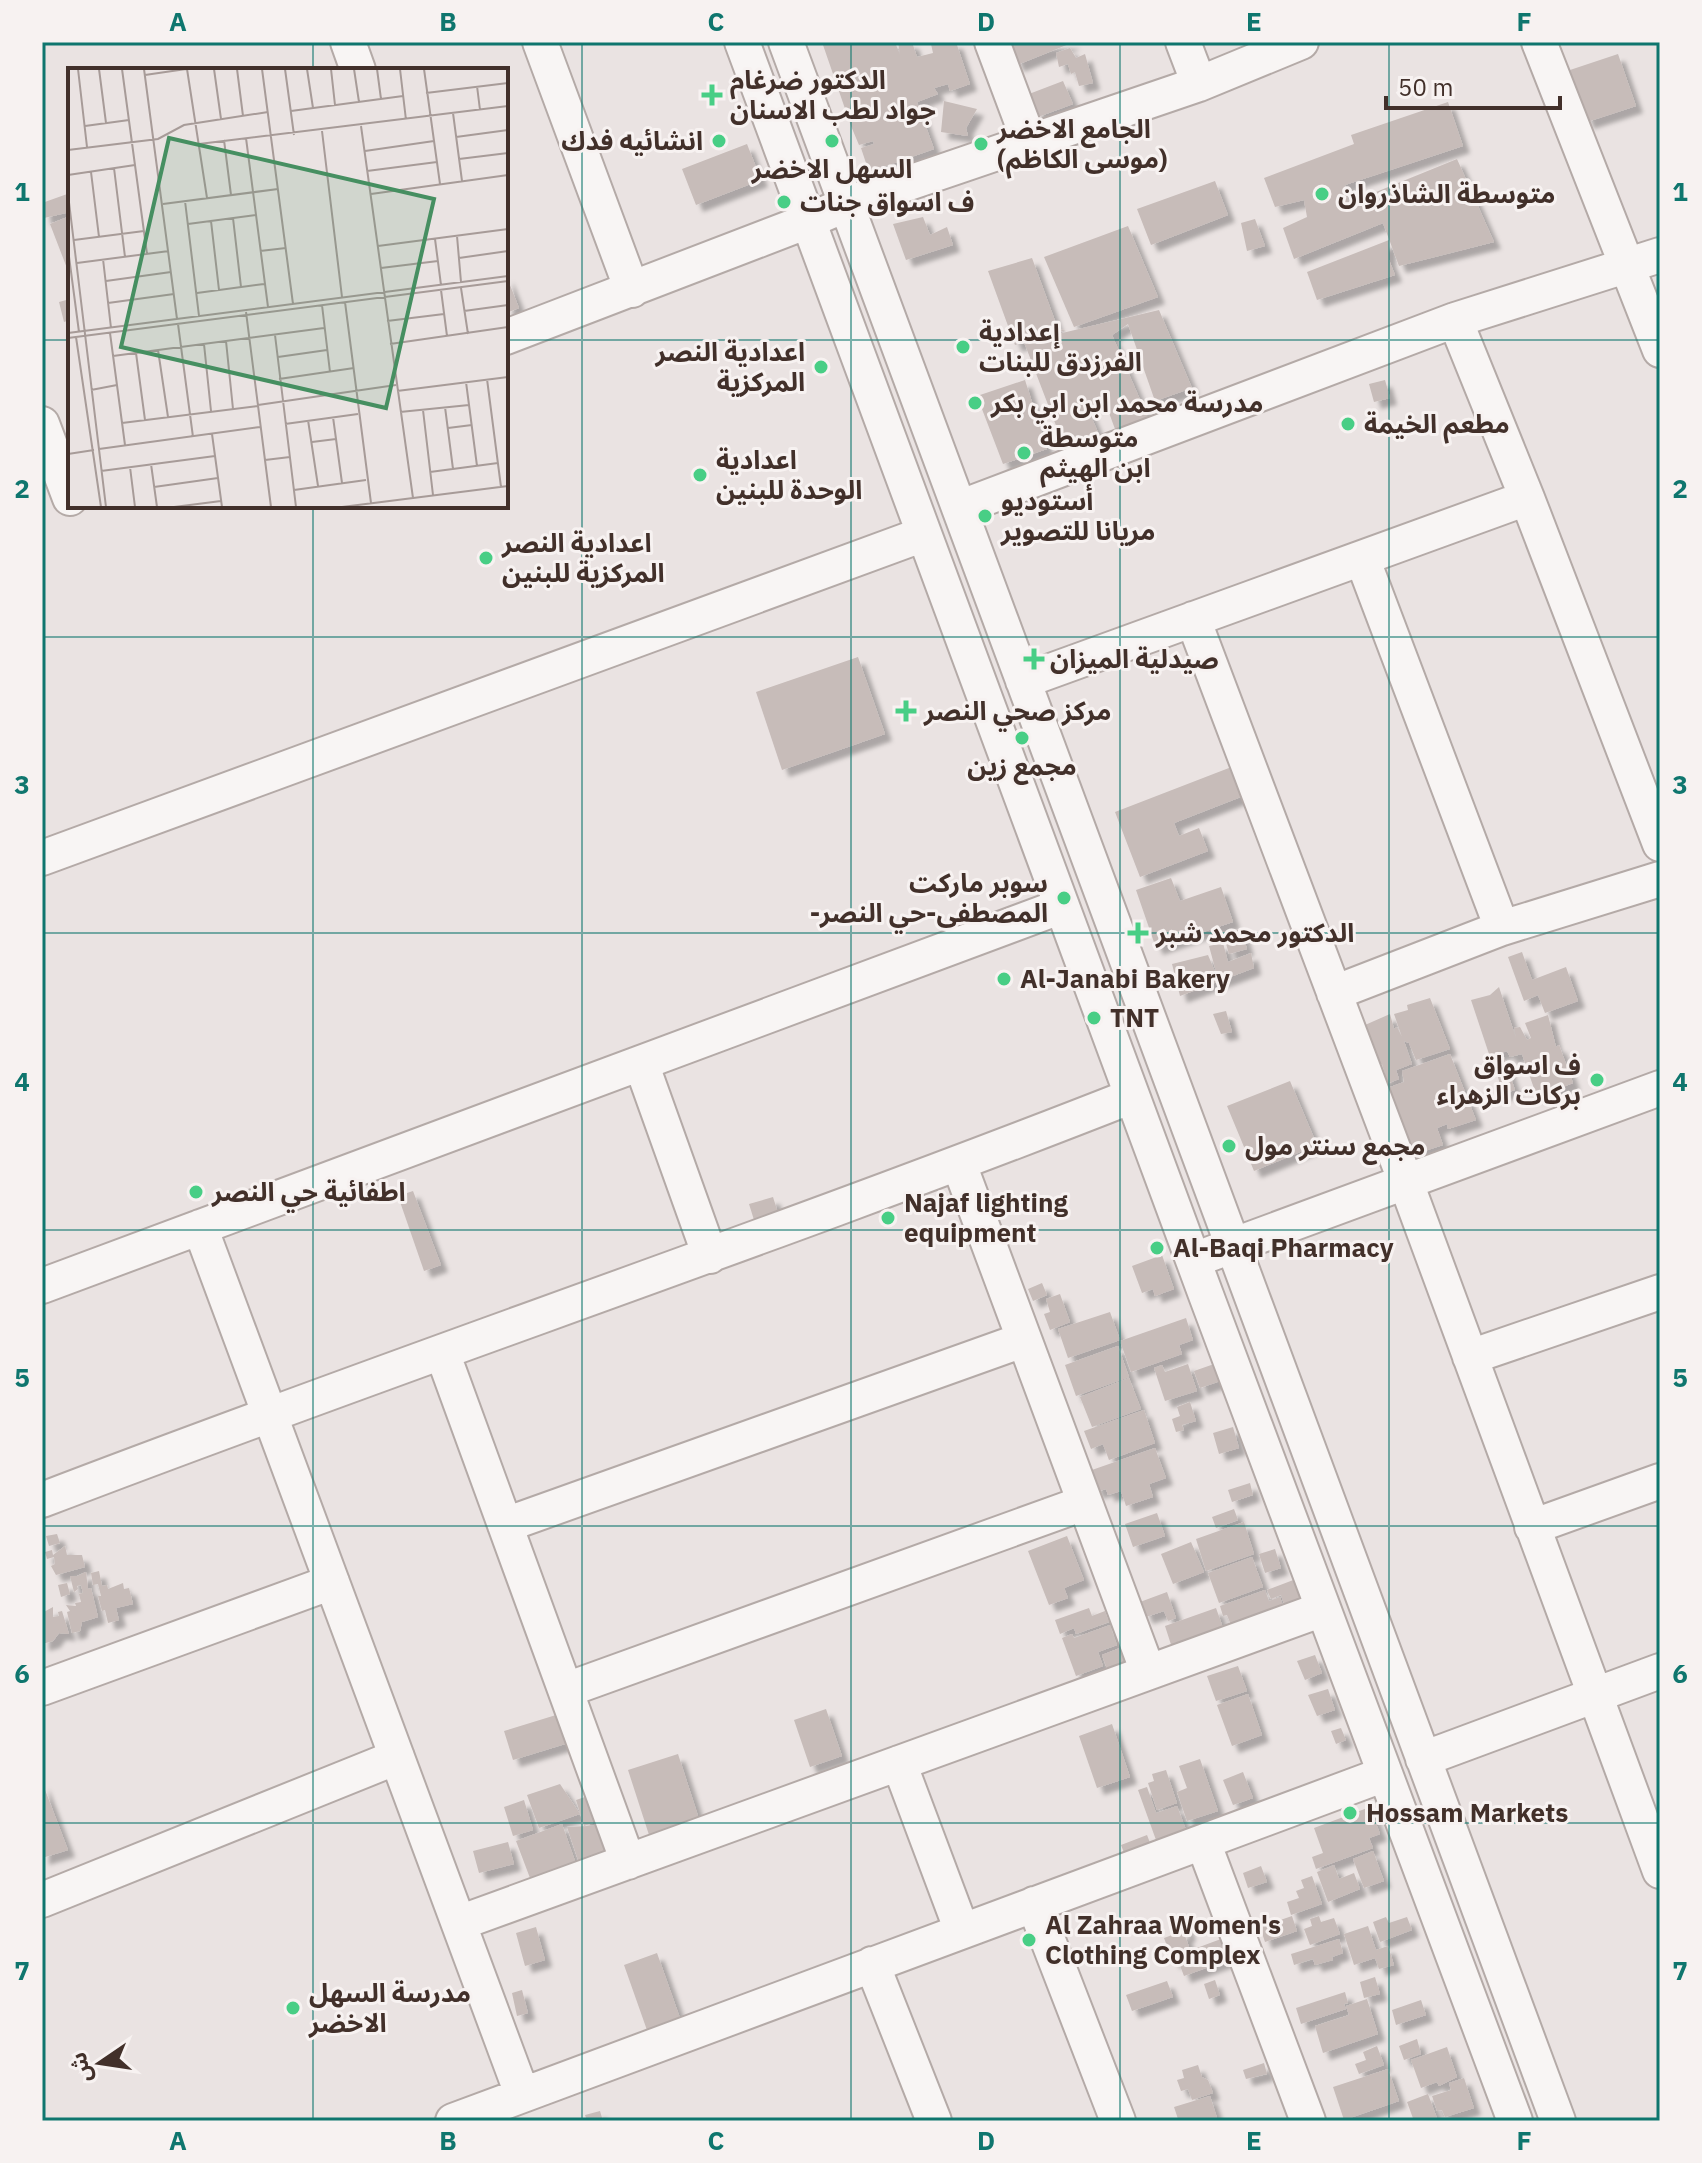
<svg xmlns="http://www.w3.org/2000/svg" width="1702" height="2163" font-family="'IBM Plex Sans','Noto Sans Arabic',sans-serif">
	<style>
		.building { fill: #c7bcb9; filter: url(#shadow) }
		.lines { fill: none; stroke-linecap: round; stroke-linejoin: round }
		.minor-casing { stroke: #b4aaa7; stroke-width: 38 }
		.minor { stroke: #f8f5f4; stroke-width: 34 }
		.grid { fill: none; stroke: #0f766e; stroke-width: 2; stroke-opacity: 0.55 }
		.poi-dot { fill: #48ce85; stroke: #f7f2f1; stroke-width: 3 }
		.labels { text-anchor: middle; stroke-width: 6; stroke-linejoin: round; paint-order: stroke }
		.poi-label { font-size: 26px; font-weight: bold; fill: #42302a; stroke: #f7f2f1; text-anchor: start }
		.inset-road { fill: none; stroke: #a79b98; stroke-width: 2 }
		.view { fill: #468f61; fill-opacity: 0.15; stroke: #468f61; stroke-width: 4 }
		.inset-edge { fill: none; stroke: #42302a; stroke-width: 4 }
		.neatline { fill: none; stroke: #0f766e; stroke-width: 3 }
		.grid-label { font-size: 26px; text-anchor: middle; font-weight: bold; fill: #0f766e }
	</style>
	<defs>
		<filter id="shadow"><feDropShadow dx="7" dy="7" stdDeviation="2" flood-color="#0004"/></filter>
	</defs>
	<rect width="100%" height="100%" fill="#eae3e2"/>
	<path class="building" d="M830,42H895L900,55L898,42H912L917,57L933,53L931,44L956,42L970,84L950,91L948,84L934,88L938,94L917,102L934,149L869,172L861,148L874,144L873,141L859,145L851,126L823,45Z
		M1008,42H1074L1017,65Z
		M1070,48L1076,58L1085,54L1093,83L1079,86L1075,72L1071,74L1068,64L1059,67L1056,53Z
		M1618,54L1636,106L1587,122L1570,70Z
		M1063,81L1073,104L1038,117L1029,94Z
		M944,101L977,109L966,128L968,136L941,132Z
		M1448,102L1463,146L1345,185L1349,203L1457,159L1494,242L1399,266L1383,223L1294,259L1283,228L1307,217L1304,200L1275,207L1264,178L1354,144L1351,135Z
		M747,144L761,180L696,205L682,169Z
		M1215,181L1228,215L1151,245L1137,209Z
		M70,193V212L44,218L42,203Z
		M70,216V276L50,224Z
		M923,217L930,235L947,227L953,245L906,260L893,224Z
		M1255,219L1265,246L1247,251L1241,223Z
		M1128,226L1158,297L1074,327L1044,257Z
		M1389,240V260L1395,275L1317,300L1307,272Z
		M1032,258L1058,329L1066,330L1037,339L1159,310L1192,388L1155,401L1128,324L1112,335L1148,418L1115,429L1105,402L1087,407L1100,437L1065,449L1024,342L1015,345L988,271Z
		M506,275L519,308L506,313Z
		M70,299V320L64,322L59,302Z
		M1025,380L1047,449L1003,464L977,396Z
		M1385,380L1390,398L1374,402L1369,384Z
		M858,657L885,734L782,770L756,692Z
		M1247,761L1251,793L1174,823L1179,836L1199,828L1208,851L1140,877L1115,812Z
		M1171,878L1180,901L1221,887L1233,922L1156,948L1136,890Z
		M1241,929L1247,949L1229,954L1223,933Z
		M1223,943L1228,962L1251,953L1254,968L1180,996L1172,964L1208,955L1218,979L1209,946Z
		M1522,952L1532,980L1566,967L1578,1001L1545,1013L1538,995L1524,1001L1508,957Z
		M1499,987L1516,1038L1514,1028L1520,1027L1527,1040L1531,1038L1525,1023L1548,1015L1556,1047L1559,1045L1573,1083L1537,1097L1522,1054L1510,1057L1507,1051L1490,1057L1471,1000L1490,995Z
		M1430,998L1450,1049L1416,1060L1409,1043L1404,1041L1412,1064L1396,1070L1399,1079L1381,1086L1377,1078L1385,1074L1382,1064L1378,1065L1365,1025L1390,1014L1394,1029L1397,1027L1402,1037L1394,1014L1408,1010L1407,1005Z
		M1226,1011L1232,1032L1221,1034L1213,1014Z
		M1450,1054L1476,1120L1448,1129L1447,1124L1437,1128L1443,1145L1409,1156L1382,1090L1404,1082L1402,1071Z
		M1504,1057L1515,1090L1503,1094L1493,1061Z
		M1290,1081L1317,1145L1254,1171L1227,1106Z
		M413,1191L441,1265L424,1271L398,1196Z
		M773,1197L778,1213L754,1220L749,1204Z
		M1162,1255L1174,1289L1155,1296L1153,1289L1142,1293L1132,1266Z
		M1042,1283L1047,1295L1033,1301L1028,1289Z
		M1060,1294L1070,1322L1050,1330L1044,1314L1050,1312L1046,1299Z
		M1110,1312L1120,1340L1068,1358L1058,1329Z
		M1186,1318L1193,1340L1179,1345L1182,1354L1131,1372L1120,1341Z
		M1118,1346L1129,1377L1076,1396L1065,1365Z
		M1217,1363L1223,1380L1200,1388L1194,1371Z
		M1188,1364L1197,1391L1165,1401L1154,1368L1162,1365L1165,1372Z
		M1129,1378L1141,1409L1092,1427L1080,1397Z
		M1190,1402L1196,1421L1182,1425L1184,1430L1176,1432L1172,1419L1180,1416L1177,1407Z
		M1144,1410L1155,1443L1109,1460L1103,1444L1091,1449L1084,1431Z
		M1233,1427L1239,1448L1219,1454L1213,1433Z
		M1155,1448L1166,1478L1149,1484L1153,1497L1126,1506L1121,1491L1108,1495L1106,1489L1096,1492L1089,1471Z
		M1250,1483L1253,1495L1232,1502L1228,1490Z
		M1234,1509L1238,1520L1216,1528L1212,1517Z
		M1157,1513L1165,1536L1133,1547L1125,1524Z
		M1244,1522L1254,1554L1206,1571L1196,1539Z
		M57,1534L60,1543L49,1546L46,1536Z
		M1067,1536L1084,1580L1064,1588L1068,1598L1049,1605L1028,1551Z
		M1191,1542L1204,1572L1173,1584L1161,1554Z
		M65,1546L67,1555H82L85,1567L56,1575L51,1566L55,1564L54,1557L47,1559L45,1552L52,1550L53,1555Z
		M1275,1549L1281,1568L1265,1573L1259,1554Z
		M1252,1557L1263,1587L1219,1603L1208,1573Z
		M99,1571L102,1586L107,1585L108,1589L123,1583L124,1589L129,1588L133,1604L116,1608L119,1620L108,1623L105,1610L102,1611L98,1596H101L98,1584L93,1585L91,1573Z
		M86,1572L88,1589L91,1588L98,1617L82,1622L80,1631L72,1633L67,1612L70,1611L66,1605L76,1606L75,1603L81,1602L79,1594L83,1593L81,1585L77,1586L78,1589L74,1592L70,1576H77Z
		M1296,1579L1307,1609L1288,1616L1281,1595L1271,1599L1267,1590Z
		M67,1583L70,1594L61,1597L58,1585Z
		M1265,1590L1269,1601L1280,1597L1287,1617L1235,1635L1227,1615L1223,1616L1220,1606Z
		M1167,1592L1176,1618L1168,1621L1164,1611L1146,1617L1140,1602Z
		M53,1607V1617L59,1616L58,1612L62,1611L69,1634L59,1633L53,1641L42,1644V1613Z
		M1089,1608L1092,1616L1105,1611L1109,1622L1076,1634L1074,1628L1060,1634L1055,1620Z
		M1216,1608L1227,1639L1175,1657L1165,1626Z
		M1110,1625L1117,1645L1098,1652L1103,1666L1076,1676L1062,1638L1072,1634L1074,1638Z
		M1120,1648L1129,1672L1083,1678L1107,1669L1102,1655Z
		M1315,1655L1322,1673L1305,1680L1297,1661Z
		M1238,1666L1247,1691L1216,1701L1207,1676Z
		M1328,1689L1335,1710L1317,1716L1308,1695Z
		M1248,1694L1262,1735L1232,1746L1217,1705Z
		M826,1709L842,1756L810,1767L794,1720Z
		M556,1715L565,1744L513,1760L504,1731Z
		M1112,1724L1130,1777L1097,1788L1079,1736Z
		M1341,1728L1346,1740L1336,1744L1331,1731Z
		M678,1754L700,1822L650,1838L628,1770Z
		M1200,1759L1218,1811L1187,1821L1177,1792L1187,1788L1179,1766Z
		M1166,1770L1177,1803L1157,1810L1148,1783L1154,1781L1152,1774Z
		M1243,1772L1253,1798L1233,1805L1223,1780Z
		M42,1782L68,1850L42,1858Z
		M560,1784L580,1814L539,1828L527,1795Z
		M1147,1787L1156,1813L1177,1806L1186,1830L1156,1840L1138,1790Z
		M600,1792L608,1818L584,1826L576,1800Z
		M524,1800L533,1830L513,1836L504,1807Z
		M1370,1807L1380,1834L1369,1838L1373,1848L1316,1869L1312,1857L1323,1853L1314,1828Z
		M562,1824L575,1861L530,1878L516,1841Z
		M608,1825L617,1851L579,1863L567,1827Z
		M1147,1835L1154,1853L1128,1863L1121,1845Z
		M508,1842L514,1864L479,1873L473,1851Z
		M1373,1851L1384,1881L1364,1888L1353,1859Z
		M1334,1865L1339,1879L1354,1873L1360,1889L1328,1902L1317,1872Z
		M1261,1866L1267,1882L1248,1888L1243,1873Z
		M1312,1876L1322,1904L1291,1915L1287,1902L1299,1898L1296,1891L1304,1888L1301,1880Z
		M1292,1916L1297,1931L1265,1942L1260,1927Z
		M1319,1916L1321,1922L1334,1918L1340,1934L1310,1945L1304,1929L1312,1926L1310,1919Z
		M1386,1917L1389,1923L1407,1917L1412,1930L1380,1942L1373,1922Z
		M1184,1919L1189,1934L1185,1936L1192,1955L1173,1962L1164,1938L1183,1931L1179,1921Z
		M1368,1926L1376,1950L1388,1946L1394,1965L1379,1969L1375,1958L1354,1965L1344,1934Z
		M536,1927L545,1960L525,1966L516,1933Z
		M1229,1936L1236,1957L1184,1976L1179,1963L1196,1957L1194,1949Z
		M1339,1939L1343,1953L1332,1957L1333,1960L1315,1965L1313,1959L1294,1965L1291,1954Z
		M657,1953L681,2021L648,2033L624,1965Z
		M1375,1977L1380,1994L1364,1998L1360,1982Z
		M1215,1980L1220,1995L1209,1999L1204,1984Z
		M1167,1981L1173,1997L1132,2011L1126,1995Z
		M522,1990L528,2013L517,2016L512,1993Z
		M1345,1992L1348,2003L1344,2004L1346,2009L1301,2024L1296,2008Z
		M1367,1999L1378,2034L1323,2053L1315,2026L1349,2015L1346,2006Z
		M1421,2000L1426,2015L1396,2025L1392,2010Z
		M1417,2039L1421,2054L1404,2060L1399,2046Z
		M1377,2046L1384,2065L1359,2074L1355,2064L1366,2060L1363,2052Z
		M1447,2047L1457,2077L1439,2086L1437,2082L1421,2088L1411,2060Z
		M1264,2063L1267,2074L1246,2079L1243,2070Z
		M1198,2065L1202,2077L1208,2080L1213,2093L1192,2100L1188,2089L1181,2091L1177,2080L1184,2078L1182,2070Z
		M1388,2069L1399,2101L1344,2120L1333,2087Z
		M1464,2078L1474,2108L1445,2117L1442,2110L1437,2111L1432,2096L1451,2090L1449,2083Z
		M1428,2094L1438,2121H1414L1407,2102Z
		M1210,2096L1218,2121L1178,2119L1174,2107Z
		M600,2111L603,2121H587L585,2115Z"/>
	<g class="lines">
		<g class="minor-casing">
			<path id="minor" d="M348,42L358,70
				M540,42L632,290
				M742,42L1206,1295L1515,2121
				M786,42L1558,2121
				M992,42L1029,141
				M1183,42L1199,84
				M1539,42L1660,350
				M1455,320L1527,498L1660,844
				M506,337L808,221L847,204L1199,84L1301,42
				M42,424L70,498
				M959,508L1455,320L1660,255
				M1362,558L1502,928
				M1193,619L1405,1180L1660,1871
				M1023,681L1527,498
				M42,858L924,534
				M1334,993L1502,928L1660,879
				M641,1063L710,1256
				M959,1164L1148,1672
				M200,1227L522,2094
				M1210,1254L1660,1088
				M42,1286L1062,906
				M442,1352L628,1862
				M1470,1357L1660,1292
				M42,1500C404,1361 771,1238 1132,1096
				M505,1525L1023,1340
				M1532,1527L1660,1481
				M42,1688L332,1582
				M566,1690L1084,1503
				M1423,1759L1660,1671
				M899,1763L962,1931
				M1203,1842L1308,2121
				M42,1900L397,1757
				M1034,1904L1118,2121
				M459,1923L1323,1609
				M872,1964L934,2121
				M453,2121L1385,1774"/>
		</g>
		<use href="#minor" class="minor"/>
	</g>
	<path class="grid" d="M313,42V70M582,42V2121M851,42V2121M1120,42V2121M1389,42V2121M42,340H70M506,340H1660M313,506V2121M42,637H1660M42,933H1660M42,1230H1660M42,1526H1660M42,1823H1660"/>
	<g class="poi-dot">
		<path d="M708 83h8v8h8v8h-8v8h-8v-8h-8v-8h8z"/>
		<circle cx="719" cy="141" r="8"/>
		<circle cx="832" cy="141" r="8"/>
		<circle cx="981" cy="144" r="8"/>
		<circle cx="1322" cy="194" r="8"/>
		<circle cx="784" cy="202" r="8"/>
		<circle cx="963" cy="347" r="8"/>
		<circle cx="821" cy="367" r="8"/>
		<circle cx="975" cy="403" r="8"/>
		<circle cx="1348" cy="424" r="8"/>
		<circle cx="1024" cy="453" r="8"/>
		<circle cx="700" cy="475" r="8"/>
		<circle cx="985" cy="516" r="8"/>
		<circle cx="486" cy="558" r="8"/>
		<path d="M1030 647h8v8h8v8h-8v8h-8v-8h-8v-8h8z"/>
		<path d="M902 699h8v8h8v8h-8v8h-8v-8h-8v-8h8z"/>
		<circle cx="1022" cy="738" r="8"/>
		<circle cx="1064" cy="898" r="8"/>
		<path d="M1134 921h8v8h8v8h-8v8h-8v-8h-8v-8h8z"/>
		<circle cx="1004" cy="979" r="8"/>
		<circle cx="1094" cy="1018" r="8"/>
		<circle cx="1597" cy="1080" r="8"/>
		<circle cx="1229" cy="1146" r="8"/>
		<circle cx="196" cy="1192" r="8"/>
		<circle cx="888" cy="1218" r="8"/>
		<circle cx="1157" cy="1248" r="8"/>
		<circle cx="1350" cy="1813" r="8"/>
		<circle cx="1029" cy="1940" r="8"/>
		<circle cx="293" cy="2008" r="8"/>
	</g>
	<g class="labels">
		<g class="poi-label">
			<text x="730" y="89">الدكتور ضرغام<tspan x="730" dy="30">جواد لطب الاسنان</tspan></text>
			<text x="997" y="138">الجامع الاخضر<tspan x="997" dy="30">(موسى الكاظم)</tspan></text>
			<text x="703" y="150" text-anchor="end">انشائيه فدك</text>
			<text x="832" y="178" text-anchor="middle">السهل الاخضر</text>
			<text x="1338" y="203">متوسطة الشاذروان</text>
			<text x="800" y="211">ف اسواق جنات</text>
			<text x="979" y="341">إعدادية<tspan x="979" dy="30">الفرزدق للبنات</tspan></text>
			<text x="805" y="361" text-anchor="end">اعدادية النصر<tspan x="805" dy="30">المركزية</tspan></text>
			<text x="991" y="412">مدرسة محمد ابن ابي بكر</text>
			<text x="1364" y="433">مطعم الخيمة</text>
			<text x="1040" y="447">متوسطة<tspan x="1040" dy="30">ابن الهيثم</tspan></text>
			<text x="716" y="469">اعدادية<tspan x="716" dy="30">الوحدة للبنين</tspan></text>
			<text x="1001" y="510">أستوديو<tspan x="1001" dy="30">مريانا للتصوير</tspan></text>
			<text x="502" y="552">اعدادية النصر<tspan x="502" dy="30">المركزية للبنين</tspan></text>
			<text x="1050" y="668">صيدلية الميزان</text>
			<text x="924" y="720">مركز صحي النصر</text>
			<text x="1022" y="775" text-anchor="middle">مجمع زين</text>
			<text x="1048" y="892" text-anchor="end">سوبر ماركت<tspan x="1048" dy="30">-المصطفى-حي النصر</tspan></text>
			<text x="1156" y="942">الدكتور محمد شبر</text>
			<text x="1020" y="988">Al-Janabi Bakery</text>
			<text x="1110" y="1027">TNT</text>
			<text x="1581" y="1074" text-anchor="end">ف اسواق<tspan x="1581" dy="30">بركات الزهراء</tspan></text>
			<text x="1245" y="1155">مجمع سنتر مول</text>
			<text x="212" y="1201">اطفائية حي النصر</text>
			<text x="904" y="1212">Najaf lighting<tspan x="904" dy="30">equipment</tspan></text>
			<text x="1173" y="1257">Al-Baqi Pharmacy</text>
			<text x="1366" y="1822">Hossam Markets</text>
			<text x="1045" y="1934">Al Zahraa Women's<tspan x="1045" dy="30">Clothing Complex</tspan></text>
			<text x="309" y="2002">مدرسة السهل<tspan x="309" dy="30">الاخضر</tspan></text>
		</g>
	</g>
	<g transform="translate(68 68)">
		<rect width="440" height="440" fill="#eae3e2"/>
		<path class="inset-road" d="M10,1L19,79M31,1L38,55M54,1L79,186M76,1L109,251M119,1L139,130M146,1L153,51M169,1L175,48M194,1L225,236M217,1L226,67M239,1L245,40M263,1L267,37M286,1L291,34M309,1L313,31M332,1L338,52M356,1L372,116M77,7L118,1M409,18L412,42M358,25L440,15M223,43L335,28M385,45L394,113M17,58L61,52M293,58L345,430M254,63L274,229M388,69L440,62M178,70L200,239M156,72L163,127M131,76L440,38M0,82L90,71L116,57L200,44M297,83L366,73M391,91L440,85M46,100L57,189M299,103L369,94M23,104L31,169M0,107L67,97M0,126L38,439M303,126L440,107M117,133L131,248M95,136L210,121M165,150L173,219M143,153L151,222M120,156L188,147M389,168L393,214M367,171L373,217M6,172L76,163M310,178L440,161M0,181L11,264M192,183L218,180M391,190L440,183M35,191L43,260M9,195L101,183M313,200L370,193M38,213L103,204M393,220L400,266M373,222L379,268M129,225L196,216M277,234L303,435M40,235L106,226M254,237L262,304M396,243L440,237M178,244L203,439M319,253L376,246M110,256L125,369M0,265L440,208M42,265L57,377M207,267L228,439M8,269L33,439M0,270L440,213M158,273L165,341M136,276L143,343M322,276L440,259M90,282L100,349M68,285L77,352M45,288L256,260M210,289L259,282M211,311L286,300M419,311L433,419M398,314L409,398M23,322L49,317M329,323L440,309M190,337L328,317M377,339L385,401M355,342L365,427M332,344L401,337M265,349L274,415M240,352L250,418M54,355L190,338M217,356L290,346M380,360L404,357M144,366L154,439M244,374L268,371M31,381L192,359M0,386L26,382M197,392L222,389M83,396L89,439M62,399L67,439M33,403L147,388M362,404L430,395M86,419L150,410M226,422L298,412M106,439L153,433M274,439L440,418"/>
		<path class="view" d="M101,70L366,131L318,340L53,279Z"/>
		<rect width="440" height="440" class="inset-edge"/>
	</g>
	<rect width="1702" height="2163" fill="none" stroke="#f7f2f1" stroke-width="88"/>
	<g transform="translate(100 2063) rotate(257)" stroke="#f7f2f1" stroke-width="6" paint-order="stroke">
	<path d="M0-6L14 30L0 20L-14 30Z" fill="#42302a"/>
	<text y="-12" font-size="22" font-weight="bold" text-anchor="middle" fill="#42302a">ش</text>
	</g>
	<path d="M1386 96v12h174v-12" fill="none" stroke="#42302a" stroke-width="4"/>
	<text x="1398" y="96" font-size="24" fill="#42302a" stroke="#f7f2f1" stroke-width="6" paint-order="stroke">50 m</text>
	<rect x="44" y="44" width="1614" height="2075" class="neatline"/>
	<g class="grid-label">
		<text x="178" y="31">A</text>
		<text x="448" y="31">B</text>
		<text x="716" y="31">C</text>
		<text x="986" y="31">D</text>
		<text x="1254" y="31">E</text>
		<text x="1524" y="31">F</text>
		<text x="22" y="201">1</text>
		<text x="1680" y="201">1</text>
		<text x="22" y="498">2</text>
		<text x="1680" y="498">2</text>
		<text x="22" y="794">3</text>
		<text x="1680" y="794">3</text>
		<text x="22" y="1091">4</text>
		<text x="1680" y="1091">4</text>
		<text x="22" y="1387">5</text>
		<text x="1680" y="1387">5</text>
		<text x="22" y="1683">6</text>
		<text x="1680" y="1683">6</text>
		<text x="22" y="1980">7</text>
		<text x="1680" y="1980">7</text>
		<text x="178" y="2150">A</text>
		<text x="448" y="2150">B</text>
		<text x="716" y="2150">C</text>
		<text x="986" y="2150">D</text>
		<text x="1254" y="2150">E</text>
		<text x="1524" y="2150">F</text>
	</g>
</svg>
